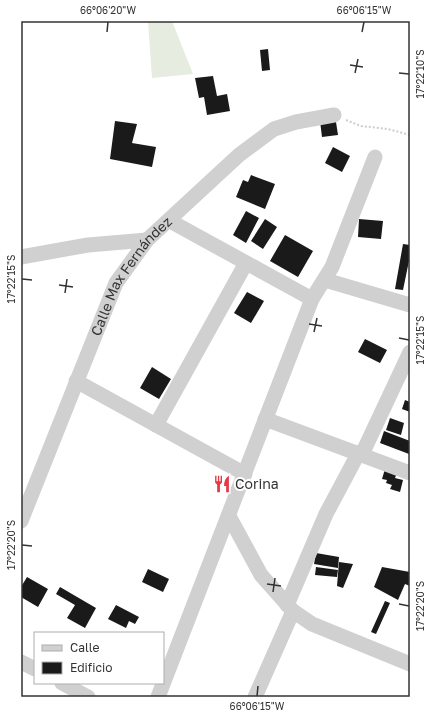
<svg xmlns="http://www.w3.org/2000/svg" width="431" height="718" font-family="'Golos Text',sans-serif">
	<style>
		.green { fill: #e6ecdf }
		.building { fill: #1a1a1a }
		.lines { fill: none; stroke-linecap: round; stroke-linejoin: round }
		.path { stroke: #cdcdcd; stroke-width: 2; stroke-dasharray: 2 2; stroke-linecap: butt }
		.minor { stroke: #d0d0d0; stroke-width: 15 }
		.ticks { fill: none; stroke: #333; stroke-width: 1.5 }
		.labels { text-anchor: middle; stroke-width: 4; stroke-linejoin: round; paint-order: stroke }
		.street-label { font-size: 14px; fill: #333; stroke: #fff }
		.poi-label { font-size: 14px; fill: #333; stroke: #fff; text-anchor: start }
		.neatline { fill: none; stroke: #333; stroke-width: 1.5 }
		.ticks-label { font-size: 10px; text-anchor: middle; fill: #333 }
	</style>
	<rect width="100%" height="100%" fill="#fff"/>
	<path class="green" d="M148,21H172L193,74L152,78Z"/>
	<path class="building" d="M268,49L270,70L262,71L260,50Z
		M213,76L217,96L227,94L230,111L207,115L204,97L199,98L195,78Z
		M329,119L336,122L338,135L322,137L320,121Z
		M115,121L137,124L132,143L156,147L152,167L110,159Z
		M333,147L350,156L342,172L325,163Z
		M251,175L275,184L265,209L236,197L243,180L248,182Z
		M246,211L259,218L246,243L233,235Z
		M265,219L277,227L263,249L251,241Z
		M359,219L383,221L381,239L358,237Z
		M285,235L313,251L298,277L270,261Z
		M403,244L410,245V256L403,290L395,289Z
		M247,292L264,301L251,323L234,313Z
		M365,339L387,350L380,363L358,352Z
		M152,367L171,379L159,399L140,388Z
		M405,400L410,402V412L402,409Z
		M390,418L404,423L401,435L386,430Z
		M384,431L410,441L409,454L380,443Z
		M385,469L397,473L395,478L403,480L400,492L390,489L392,485L386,483L387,480L382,479Z
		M316,553L339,557L338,568L314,564Z
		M339,562L353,564L343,588L337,586Z
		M316,567L338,570L337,577L315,575Z
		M382,567L410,572V586L405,584L398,600L374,587Z
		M148,569L169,579L163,592L142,582Z
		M27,577L48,589L38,607L21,597V587Z
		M60,587L96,608L85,628L67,618L75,605L56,594Z
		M385,601L390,603L376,634L371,632Z
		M116,605L139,617L135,624L129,621L126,628L108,619Z"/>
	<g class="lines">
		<path class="path" d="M346,120L361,126L388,129L410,135"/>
		<g class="minor">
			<path d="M170,221L312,299"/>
			<path d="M21,257L88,245L147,240"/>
			<path d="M325,280L410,305"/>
			<path d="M76,381L245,474"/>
			<path d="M265,419L410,473"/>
			<path d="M156,425L246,263"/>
			<path d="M229,516L261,575L293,611L312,624L410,664"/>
			<path id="s1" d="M21,521L116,283L147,240L239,155L274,129L296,122L334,115"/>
			<path d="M287,605L326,514L358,454L364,450L410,352"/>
			<path d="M21,662L35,669"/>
			<path d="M62,683L88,697"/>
			<path d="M158,697L312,299L332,267L375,157"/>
			<path d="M255,697L293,611"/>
		</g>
	</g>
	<path class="ticks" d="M107,32L108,22M362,32L364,22M350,65L363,67M355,73L358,59M399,73L409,74M22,279L32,280M59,285L73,287M65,293L67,279M309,324L322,326M314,332L317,318M399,338L409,340M22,545L32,546M267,584L281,586M273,592L275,578M399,604L409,606M257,696L258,686"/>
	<defs>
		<g id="restaurant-bare" transform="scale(1.38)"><path d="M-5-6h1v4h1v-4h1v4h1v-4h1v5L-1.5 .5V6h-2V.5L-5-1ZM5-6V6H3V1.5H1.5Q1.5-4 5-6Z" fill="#e63946" stroke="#fff" stroke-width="2.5" paint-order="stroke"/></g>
	</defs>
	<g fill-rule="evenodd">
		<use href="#restaurant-bare" x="222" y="484"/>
	</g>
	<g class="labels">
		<g class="street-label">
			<text dy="5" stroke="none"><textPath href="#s1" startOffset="270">Calle Max Fernández</textPath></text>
		</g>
		<g class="poi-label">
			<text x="235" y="489">Corina</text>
		</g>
	</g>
	<rect width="431" height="718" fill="none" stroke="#ffffff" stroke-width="44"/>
	<rect x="34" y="632" width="130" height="52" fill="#ffffff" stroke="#adadad"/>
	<rect x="42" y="645" width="20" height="6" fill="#d0d0d0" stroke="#adadad"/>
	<text x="70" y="652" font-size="12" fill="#333333">Calle</text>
	<rect x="42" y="662" width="20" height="12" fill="#1a1a1a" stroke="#adadad"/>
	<text x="70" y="672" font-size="12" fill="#333333">Edificio</text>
	<rect x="22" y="22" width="387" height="674" class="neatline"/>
	<g class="ticks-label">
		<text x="108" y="14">66°06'20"W</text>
		<text x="364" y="14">66°06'15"W</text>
		<text transform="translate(420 74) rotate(-90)" y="4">17°22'10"S</text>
		<text transform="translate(11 279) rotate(-90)" y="4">17°22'15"S</text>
		<text transform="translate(420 340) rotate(-90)" y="4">17°22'15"S</text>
		<text transform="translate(11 545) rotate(-90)" y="4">17°22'20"S</text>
		<text transform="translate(420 606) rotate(-90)" y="4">17°22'20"S</text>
		<text x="257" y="710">66°06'15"W</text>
	</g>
</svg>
